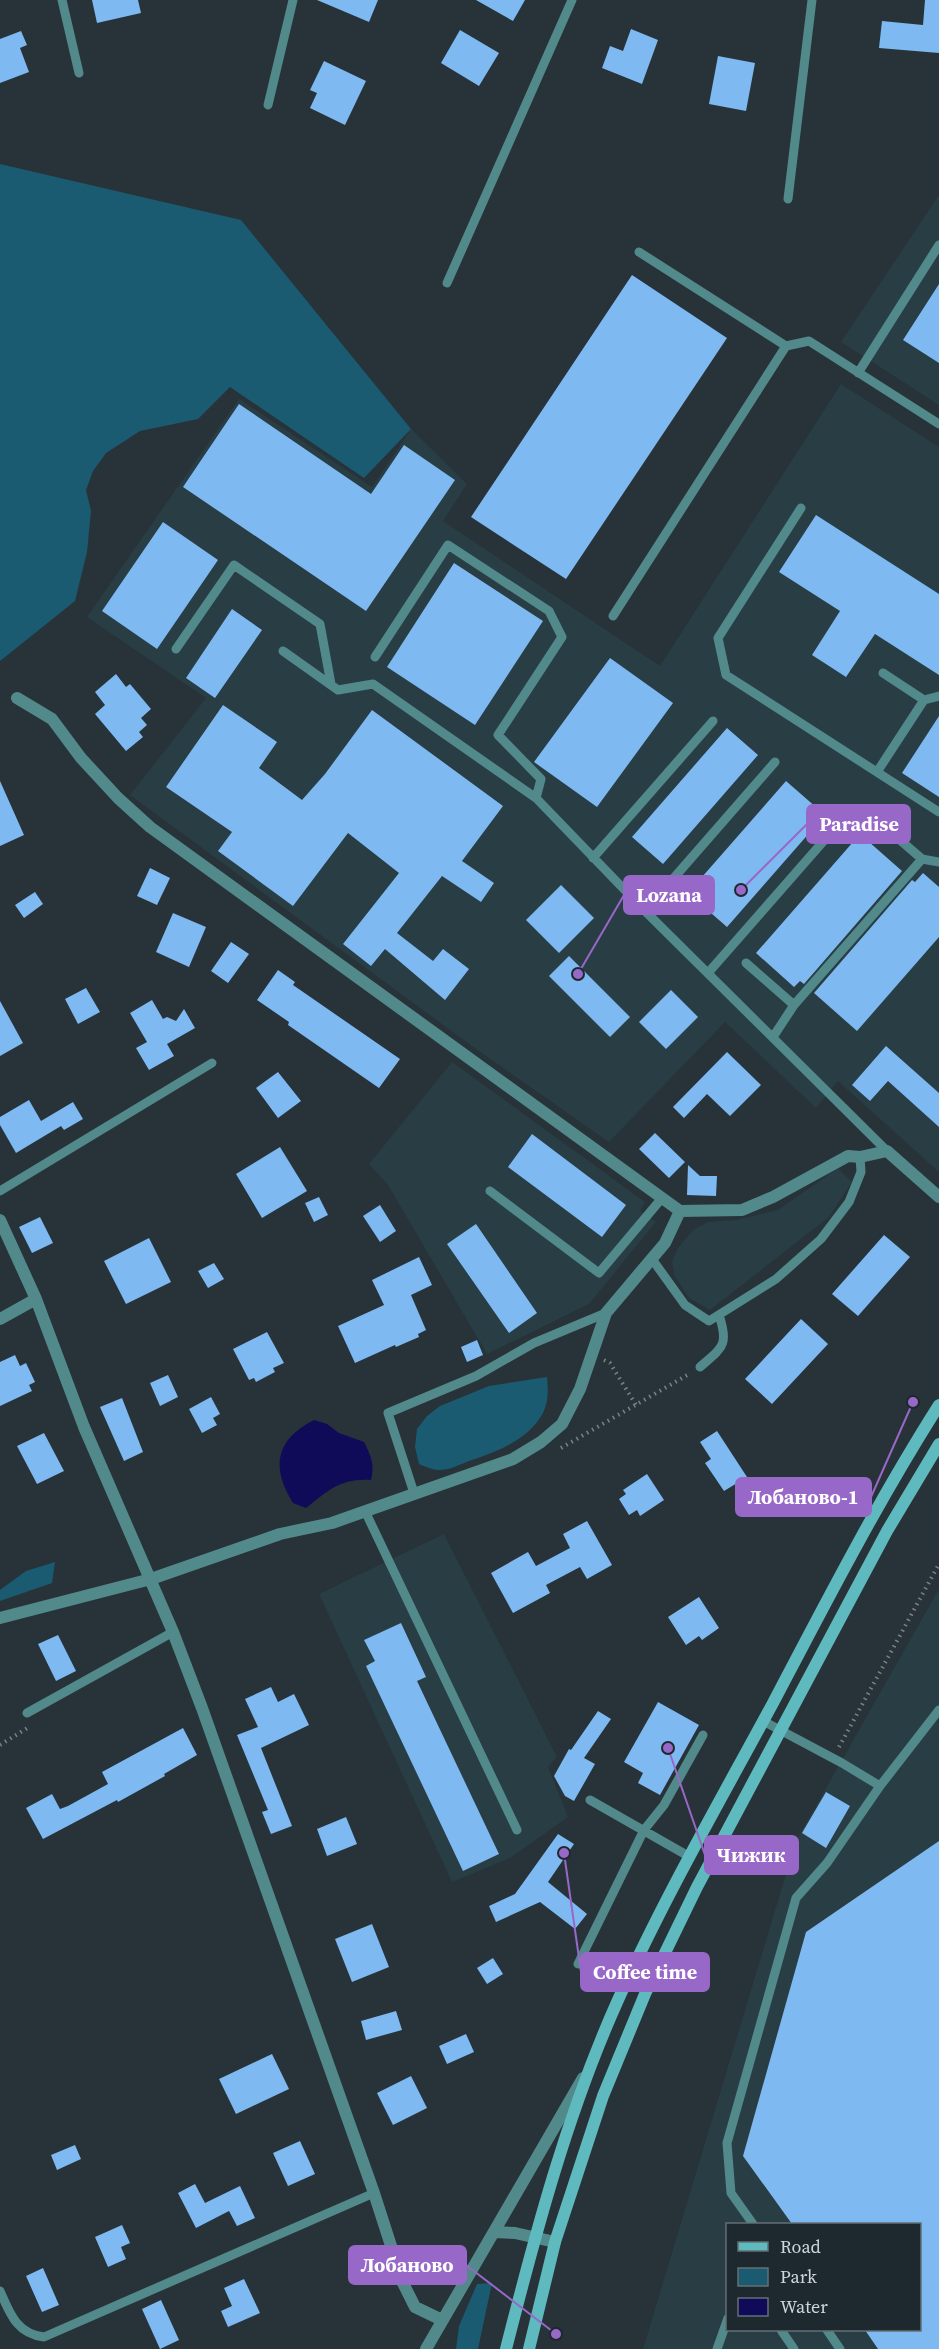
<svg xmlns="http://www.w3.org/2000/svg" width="939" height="2349" font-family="'Source Serif 4',serif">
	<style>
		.built { fill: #293d45; fill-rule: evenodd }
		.green { fill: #1a5b71 }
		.water { fill: #0f0b58 }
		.building { fill: #7eb9f2 }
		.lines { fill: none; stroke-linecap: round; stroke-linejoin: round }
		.path { stroke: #798387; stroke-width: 4; stroke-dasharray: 1.5 4.5; stroke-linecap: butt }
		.service { stroke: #52898b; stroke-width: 9 }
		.minor { stroke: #52898b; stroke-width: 12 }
		.tertiary { stroke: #52898b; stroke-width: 12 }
		.secondary { stroke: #5fbabf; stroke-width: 12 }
		.leader { fill: none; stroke: #9868c8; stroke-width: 2 }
		.callout-dot { fill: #9868c8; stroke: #1d292e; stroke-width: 2 }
		.callout { fill: #9868c8; stroke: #9868c8; stroke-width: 2 }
		.callout-label { font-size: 20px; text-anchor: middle; font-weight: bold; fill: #fff }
	</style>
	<rect width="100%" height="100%" fill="#273338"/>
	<path class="built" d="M939,195V405L841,342Z
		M841,384L939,447V1172L838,1081L816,1108L725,1022L609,1142L472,1046L130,795L206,698L87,617L239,399L372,487L411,429L467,484L443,521L660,666Z
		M452,1062L645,1202L640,1211L656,1222L589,1304L487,1354L388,1185L369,1164Z
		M838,1168L852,1182L829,1217L710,1310L689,1298L674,1275L672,1261L678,1248L693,1230L708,1222L736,1220L778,1210Z
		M444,1534L557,1757L548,1767L568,1817L510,1858L452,1882L319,1594Z
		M939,1589V2349H643L796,1841ZM728,2224H920V2330H728Z"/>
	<path class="green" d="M0,164L241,220L411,429L364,478L230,387L198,419L140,431L106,453L93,471L86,490L91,511L87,552L75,601L0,661Z
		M547,1377C548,1389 549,1401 543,1413C529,1439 499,1451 472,1460C460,1464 449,1471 437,1470C431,1469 424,1466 419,1464L415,1447L417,1429L427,1416L440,1406L489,1386Z
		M55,1562L52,1583L0,1601V1590L26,1571Z
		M492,2283L478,2349H456L459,2326L477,2284Z"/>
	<path class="water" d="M314,1420L327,1424L339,1433L364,1442C371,1456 375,1465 371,1480C341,1478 329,1490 306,1508L293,1503C271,1467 275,1440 314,1420Z"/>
	<path class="building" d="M92,0H138L141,13L97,23Z
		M317,0H378L369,22Z
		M476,0H525L513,21Z
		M925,0H939V53L879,48L882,21L923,25Z
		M631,29L658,40L642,84L602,68L610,46L623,51Z
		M460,30L499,53L479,86L441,63Z
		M21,31L27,45L20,48L29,72L0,83V39Z
		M718,56L755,63L746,111L709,104Z
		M324,61L366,81L345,125L310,108L317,93L310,90Z
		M632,275L727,338L566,579L471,517Z
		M939,284V363L903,340Z
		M239,404L371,494L404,445L455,480L366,611L183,487Z
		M816,515L939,594V675L875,634L846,677L812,655L840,611L779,572Z
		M163,522L218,560L157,649L102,611Z
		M454,563L543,621L475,725L387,667Z
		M232,609L262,630L215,698L186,678Z
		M610,658L673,703L597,807L534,762Z
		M116,674L126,687L130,684L151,709L141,718L147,725L139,732L143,737L126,751L95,714L105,705L95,692Z
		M223,705L277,742L259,768L302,800L325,774L372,710L503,806L462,861L494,883L481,902L442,876L397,933L433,961L443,949L469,969L445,1000L385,949L371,966L343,944L399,873L348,833L293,906L218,851L232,832L166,787Z
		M939,716V797L902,773Z
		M727,728L758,755L663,864L632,837Z
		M0,781L24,835L0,846Z
		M786,781L825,815L727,927L688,893Z
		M860,834L902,871L804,984L800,981L794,987L756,953Z
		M150,868L170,878L157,905L137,896Z
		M923,873L939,887V937L857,1031L814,993L912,880L915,882Z
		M561,885L594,918L559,953L526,920Z
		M35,892L43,904L24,918L15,905Z
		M173,913L206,927L189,967L156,952Z
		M231,942L249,954L228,983L211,971Z
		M569,956L630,1017L610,1037L549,976Z
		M278,970L295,982L293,985L400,1059L379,1088L288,1025L289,1022L257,1000Z
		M86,988L100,1012L78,1024L65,999Z
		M671,990L698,1017L666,1049L639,1022Z
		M152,1000L163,1019L167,1017L176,1021L184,1009L195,1028L167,1044L174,1056L149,1070L136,1048L147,1042L130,1013Z
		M0,1001L23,1043L0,1056Z
		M886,1046L939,1093V1127L888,1081L870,1101L852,1085Z
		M727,1052L761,1085L730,1116L707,1094L684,1118L673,1107Z
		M278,1072L301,1101L278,1118L256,1088Z
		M29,1100L41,1121L73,1102L83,1119L64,1130L61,1126L16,1153L0,1125V1117Z
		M655,1133L685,1162L669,1178L639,1149Z
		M532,1134L626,1205L602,1237L508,1167Z
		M280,1147L307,1191L262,1218L236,1174Z
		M688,1165L700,1176H717L716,1196L687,1195Z
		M319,1197L328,1215L314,1222L305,1203Z
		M380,1205L396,1231L380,1242L363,1216Z
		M40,1217L53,1243L32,1253L19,1227Z
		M476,1224L537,1313L509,1333L447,1244Z
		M884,1235L910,1257L858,1316L832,1294Z
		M149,1238L171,1282L126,1304L104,1261Z
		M419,1257L432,1285L411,1295L426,1330L418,1334L419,1337L396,1347L395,1345L355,1363L338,1326L384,1305L372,1280Z
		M214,1263L224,1279L208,1288L198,1271Z
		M801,1319L828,1344L772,1404L745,1379Z
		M267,1332L284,1363L273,1368L275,1372L256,1382L254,1378L249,1380L233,1349Z
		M477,1340L483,1355L467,1362L461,1347Z
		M15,1355L20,1366L26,1363L35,1382L29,1385L32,1391L0,1406V1362Z
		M168,1375L178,1397L160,1406L150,1383Z
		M211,1397L220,1414L213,1418L217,1425L202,1433L189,1409Z
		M122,1398L143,1452L124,1461L100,1407Z
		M717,1431L747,1477L724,1491L705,1463L711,1459L700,1442Z
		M44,1433L64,1471L37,1484L17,1446Z
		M647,1474L664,1500L640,1516L637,1510L629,1515L619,1499L626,1494L623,1490Z
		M587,1521L612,1565L587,1579L580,1567L546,1585L550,1593L513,1613L491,1573L528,1552L536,1566L570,1548L563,1534Z
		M699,1597L719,1628L702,1640L699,1636L686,1645L668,1617Z
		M401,1623L426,1677L417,1681L499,1854L463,1871L366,1666L375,1661L364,1640Z
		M58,1635L76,1671L56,1681L38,1644Z
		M271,1687L278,1702L294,1694L309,1725L261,1748L292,1826L271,1834L262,1812L268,1810L237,1735L258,1727L245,1699Z
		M658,1702L699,1725L660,1795L638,1783L643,1773L624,1762Z
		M598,1711L611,1719L584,1758L595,1764L574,1801L565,1796L554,1776L569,1749L571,1750Z
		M183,1728L197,1755L164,1774L165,1776L118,1802L117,1800L43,1839L26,1808L52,1794L60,1809L68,1806L108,1784L102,1772Z
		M826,1792L850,1806L826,1848L802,1833Z
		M346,1817L357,1844L327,1856L317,1829Z
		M558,1834L574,1844L548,1882L587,1914L575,1929L540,1902L496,1922L489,1906L515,1894Z
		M939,1841V2349H878L865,2330H920V2224H792L743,2156L806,1932Z
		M372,1924L389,1967L352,1982L335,1939Z
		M493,1958L503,1974L487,1984L477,1968Z
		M396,2011L402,2030L366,2040L361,2021Z
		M466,2034L474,2052L447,2064L439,2046Z
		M272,2054L289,2089L236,2114L219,2079Z
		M411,2076L427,2108L393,2125L377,2093Z
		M300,2141L315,2174L288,2186L273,2153Z
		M75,2145L81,2159L57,2170L51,2155Z
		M195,2184L205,2203L240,2186L255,2218L237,2226L229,2211L196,2228L178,2193Z
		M122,2225L130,2243L121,2247L126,2259L108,2267L95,2237Z
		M43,2268L59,2305L42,2312L26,2276Z
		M244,2279L260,2313L228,2327L221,2311L232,2306L224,2288Z
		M161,2300L179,2340L160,2349L142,2309Z"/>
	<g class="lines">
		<path class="path" d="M604,1360L610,1363L636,1405
			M561,1448L689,1374
			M0,1745L29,1727
			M839,1747L939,1564"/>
		<path class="service" d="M62,0L79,73
			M268,105L293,0
			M788,199L812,0
			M639,252L786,346
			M447,283L572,0
			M858,373L939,245
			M801,508L718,638L726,675L939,812
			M613,616L786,346L809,341L939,424
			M176,649L234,565L320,624L331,684
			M283,651L338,690L373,684L536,798
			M375,657L448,545L549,611L562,637L498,735L541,779L536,798L645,911L887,1151
			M883,673L924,700
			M877,772L924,700L939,696
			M593,858L713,721
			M922,859L939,862
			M645,911L775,762
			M746,963L794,1005L773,1037
			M708,973L842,820
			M794,1005L922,859L878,821
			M0,1191L212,1063
			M490,1191L599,1273L662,1198
			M652,1259L685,1305L709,1321L776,1279L821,1239L849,1202L861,1172L860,1157
			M700,1367C723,1347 729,1345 719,1315
			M414,1493L388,1413L476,1376L534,1343L606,1313
			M365,1511L517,1830
			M27,1713L173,1632
			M763,1721L842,1763L880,1786
			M590,1800L690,1857
			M578,1964L644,1830L664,1805L703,1735
			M753,2224L731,2193L727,2143L796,1898L827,1863L880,1786L939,1710
			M0,2291C10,2314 17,2334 44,2337L374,2193
			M781,2330L794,2349
			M827,2330L840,2349
			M717,2349L728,2318"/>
		<path class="minor" d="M680,1211L742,1210L773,1197L848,1156L860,1157L887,1151L939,1197
			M0,1220L36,1299L84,1427L173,1632L202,1708L374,2193L403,2283L415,2307L442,2320
			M0,1319L36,1299
			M0,1618L151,1579L280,1534L332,1523L513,1459L541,1442L562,1424L580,1389L606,1313L665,1243L680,1211L150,827L118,798L81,758L52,719L17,698"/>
		<path class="tertiary" d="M494,2232L515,2233L555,2242
			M426,2349L583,2078"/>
		<path class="secondary" d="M506,2349C536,2231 568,2111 618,2000C664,1898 720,1801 773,1703C826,1602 878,1501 939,1405
			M529,2349L555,2242L603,2096L645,1994L697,1887L887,1531L939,1444"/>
	</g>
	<path class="leader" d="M741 890L807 824M578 974L624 895M913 1402L871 1497M668 1748L705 1855M564 1853L581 1972M556 2334L466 2265"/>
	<g class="callout-dot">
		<circle cx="741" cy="890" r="6"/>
		<circle cx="578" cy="974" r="6"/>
		<circle cx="913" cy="1402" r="6"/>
		<circle cx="668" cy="1748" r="6"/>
		<circle cx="564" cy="1853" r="6"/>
		<circle cx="556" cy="2334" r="6"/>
	</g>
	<g class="callout">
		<rect x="807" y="805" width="103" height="38" rx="6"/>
		<rect x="624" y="876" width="90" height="38" rx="6"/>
		<rect x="736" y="1478" width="135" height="38" rx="6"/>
		<rect x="705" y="1836" width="93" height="38" rx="6"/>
		<rect x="581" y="1953" width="128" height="38" rx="6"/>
		<rect x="349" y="2246" width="117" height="38" rx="6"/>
	</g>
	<g class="callout-label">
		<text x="859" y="831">Paradise</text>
		<text x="669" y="902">Lozana</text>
		<text x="803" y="1504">Лобаново-1</text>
		<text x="751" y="1862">Чижик</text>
		<text x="645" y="1979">Coffee time</text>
		<text x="407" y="2272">Лобаново</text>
	</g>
	<rect x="726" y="2223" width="195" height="108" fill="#1d292e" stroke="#646f73" stroke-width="1.5"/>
	<rect x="738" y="2242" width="30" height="9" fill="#5fbabf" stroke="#646f73" stroke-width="1.5"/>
	<text x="780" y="2253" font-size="18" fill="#cfd7da">Road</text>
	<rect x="738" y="2268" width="30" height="18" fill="#1a5b71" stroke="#646f73" stroke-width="1.5"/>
	<text x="780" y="2283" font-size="18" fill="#cfd7da">Park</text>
	<rect x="738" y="2298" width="30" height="18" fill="#0f0b58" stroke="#646f73" stroke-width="1.5"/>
	<text x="780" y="2313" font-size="18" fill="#cfd7da">Water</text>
</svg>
